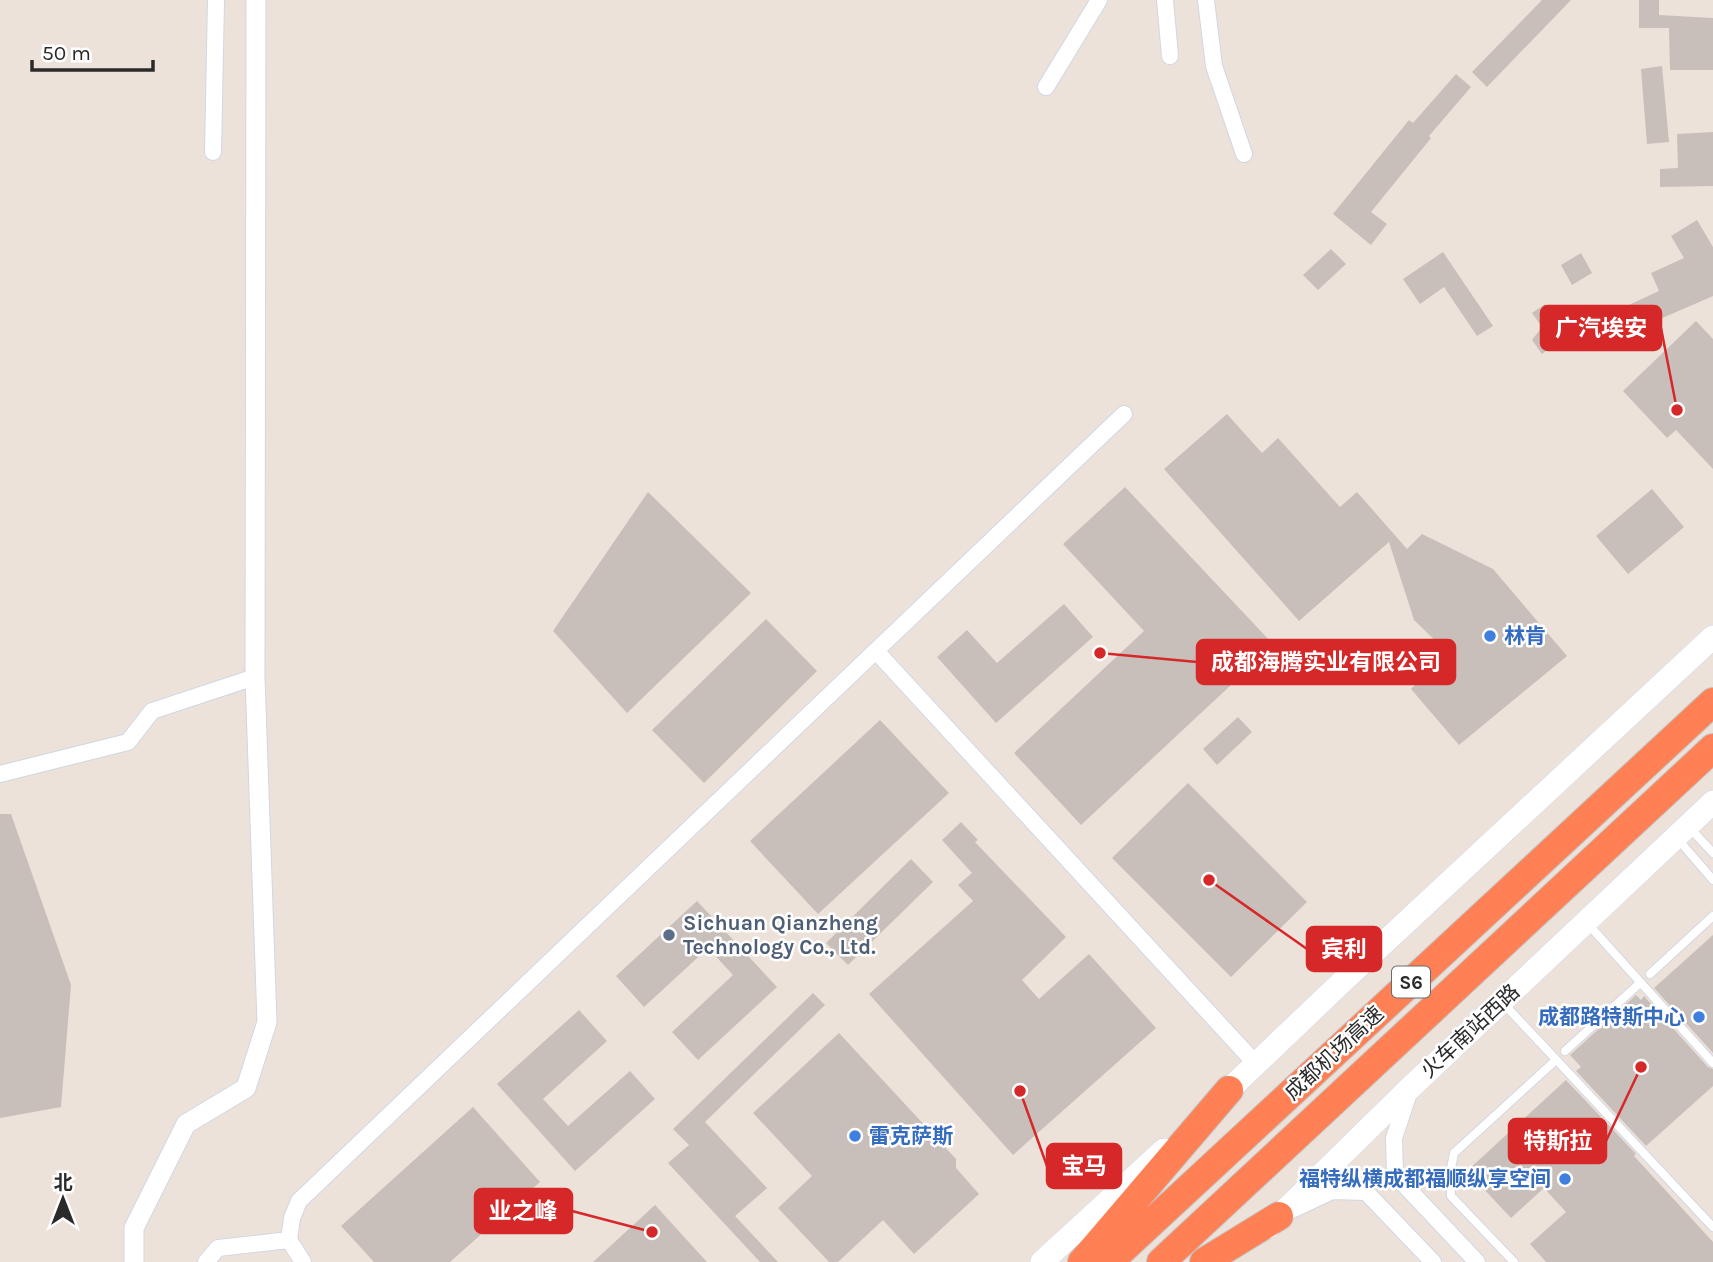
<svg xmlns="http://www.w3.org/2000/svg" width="1713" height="1262" font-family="Karla,'Noto Sans SC',sans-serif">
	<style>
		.building { fill: #c8bfba }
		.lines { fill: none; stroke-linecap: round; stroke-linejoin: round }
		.service-casing { stroke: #d0d7e4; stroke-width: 10 }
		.minor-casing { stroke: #d0d7e4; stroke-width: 18 }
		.tertiary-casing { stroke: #d0d7e4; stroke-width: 21 }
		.secondary-casing { stroke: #d0d7e4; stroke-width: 24 }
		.motorway-casing { stroke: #c3c3c3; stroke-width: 30 }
		.service { stroke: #fff; stroke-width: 8 }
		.minor { stroke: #fff; stroke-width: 16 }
		.tertiary { stroke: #fff; stroke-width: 19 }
		.secondary { stroke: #fff; stroke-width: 23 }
		.motorway { stroke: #ff8054; stroke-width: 28 }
		.shop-dot { fill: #3f7fe0; stroke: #fff; stroke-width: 2.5 }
		.service-dot { fill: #5c6f8a; stroke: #fff; stroke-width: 2.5 }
		.labels { text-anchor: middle; stroke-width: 5; stroke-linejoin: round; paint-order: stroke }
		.shield { fill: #fff; stroke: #6a6a6a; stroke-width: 2 }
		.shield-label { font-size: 19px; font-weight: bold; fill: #2a2a2a }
		.shop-label { font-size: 21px; font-weight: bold; fill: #366cbe; stroke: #fff; text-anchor: start }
		.service-label { font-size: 21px; font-weight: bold; fill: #4e5e75; stroke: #fff; text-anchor: start }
		.street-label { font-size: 21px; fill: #2a2a2a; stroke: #fff }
		.leader { fill: none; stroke: #d62828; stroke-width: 2.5 }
		.callout-dot { fill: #d62828; stroke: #fff; stroke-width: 2.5 }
		.callout { fill: #d62828; stroke: #d62828; stroke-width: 2.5 }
		.callout-label { font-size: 23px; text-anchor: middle; font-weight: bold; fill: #fff }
	</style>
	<rect width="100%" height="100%" fill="#ede2da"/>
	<path class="building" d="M1542,0H1571L1487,87L1472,72Z
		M1639,0H1659V15L1713,18V70H1670L1669,29V28H1639Z
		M1662,66L1669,142L1647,144L1641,69Z
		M1456,74L1471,87L1429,136L1431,138L1371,212L1387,224L1371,245L1333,214L1409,120L1413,123Z
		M1713,132V186L1660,187V169L1678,168L1677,134Z
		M1697,220L1713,247V296L1628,333L1618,310L1659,291L1651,273L1684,258L1671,236Z
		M1331,249L1346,264L1318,290L1303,275Z
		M1443,252L1493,326L1477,336L1444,287L1420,304L1403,279Z
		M1581,253L1592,273L1572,285L1561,265Z
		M1545,304L1567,336L1542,354L1532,340L1542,327L1532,313Z
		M1696,321L1713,339V469L1676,430L1667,438L1623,391Z
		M1227,414L1262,453L1278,438L1340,507L1357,492L1407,549L1422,534L1493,569L1567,656L1459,745L1411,689L1447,652L1414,620L1389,542L1299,621L1164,469Z
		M1125,487L1274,645L1081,825L1014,753L1144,631L1063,544Z
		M1652,489L1684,527L1628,574L1596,536Z
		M648,492L751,593L627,713L553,631Z
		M1064,604L1093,637L996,723L937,657L967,630L997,663Z
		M766,619L817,671L704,783L652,730Z
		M1238,717L1252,732L1217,765L1203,749Z
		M880,720L949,793L818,914L750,841Z
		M1188,783L1307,902L1231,977L1112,858Z
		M0,814H11L71,985L61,1107L0,1118Z
		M961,822L978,840L975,842L1066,937L1022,980L1039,999L1089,954L1156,1028L1013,1155L869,994L973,901L958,885L972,873L942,840Z
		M911,859L933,882L848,965L826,943Z
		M697,901L777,987L698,1060L672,1032L733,975L708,948L644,1007L616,976Z
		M1713,935V1053L1654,988Z
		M813,993L825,1005L705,1122L767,1188L735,1216L778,1262H760L668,1163L689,1145L673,1129Z
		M1636,995L1641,1000L1644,996L1708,1067L1713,1069V1086L1646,1146L1576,1071L1581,1067L1570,1055Z
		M579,1010L607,1041L543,1099L568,1126L630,1071L655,1099L575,1171L497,1084Z
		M839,1033L956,1159V1168L979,1194L914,1254L883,1220L838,1262H829L778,1208L812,1176L753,1113Z
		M1566,1080L1636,1154L1634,1156L1713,1242V1262H1546L1530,1244L1566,1212L1544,1188L1511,1218L1467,1171Z
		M473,1107L540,1182L450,1262H374L341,1226Z
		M655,1205L707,1262H593Z"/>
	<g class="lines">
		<g class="service-casing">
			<path id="service" d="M1689,827L1713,853
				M1676,837L1713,880
				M1588,924L1713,1063
				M1650,974L1713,916
				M1502,1002L1713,1227
				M1565,1051L1640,983
				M1514,1262L1451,1196L1450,1174L1454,1153L1556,1060"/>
		</g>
		<g class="minor-casing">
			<path id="minor" d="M1165,0L1170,56
				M1206,0L1214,66L1244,154
				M1046,87L1099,0
				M213,152L216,0
				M876,651L1256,1064
				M0,774L128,742L152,711L255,677
				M1409,1093L1394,1138L1395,1175L1477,1262
				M1294,1209L1332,1191L1366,1192L1433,1262
				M206,1262L218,1248L289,1240
				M303,1262L289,1240L292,1218L299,1201L1124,414"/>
		</g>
		<g class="tertiary-casing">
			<path id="tertiary" d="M134,1262V1228L186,1124L246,1088L267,1022L255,677L256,0"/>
		</g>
		<g class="secondary-casing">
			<path id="secondary" d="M1217,1101L1344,980L1713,637
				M1268,1227L1411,1087L1713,802
				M1042,1262L1164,1150"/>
		</g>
		<g class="motorway-casing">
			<path id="motorway" d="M1082,1262L1229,1090
				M1109,1262L1713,702
				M1161,1262L1713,748
				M1204,1262L1279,1216"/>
		</g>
		<use href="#service" class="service"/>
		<use href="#minor" class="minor"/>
		<use href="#tertiary" class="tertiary"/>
		<use href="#secondary" class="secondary"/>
		<use href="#motorway" class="motorway"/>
	</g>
	<g class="shop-dot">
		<circle cx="1490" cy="636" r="7"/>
		<circle cx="1699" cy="1017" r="7"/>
		<circle cx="855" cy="1136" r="7"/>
		<circle cx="1565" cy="1179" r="7"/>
	</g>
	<circle class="service-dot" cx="669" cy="935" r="7"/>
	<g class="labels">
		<rect class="shield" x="1392" y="966.5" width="38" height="31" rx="5"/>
		<g class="shield-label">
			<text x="1411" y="989">S6</text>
		</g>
		<g class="shop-label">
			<text x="1504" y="643">林肯</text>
			<text x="1685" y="1024" text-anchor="end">成都路特斯中心</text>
			<text x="869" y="1143">雷克萨斯</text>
			<text x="1551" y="1186" text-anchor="end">福特纵横成都福顺纵享空间</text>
		</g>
		<g class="service-label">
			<text x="683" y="930">Sichuan Qianzheng<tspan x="683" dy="24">Technology Co., Ltd.</tspan></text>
		</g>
		<g class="street-label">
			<text transform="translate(1470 1031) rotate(-43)" y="7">火车南站西路</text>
			<text transform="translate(1334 1053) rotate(-43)" y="7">成都机场高速</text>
		</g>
	</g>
	<path class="leader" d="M1677 410L1661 328M1100 653L1197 662M1209 880L1307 949M1641 1067L1606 1141M1020 1091L1047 1166M652 1232L572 1211"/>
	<g class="callout-dot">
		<circle cx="1677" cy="410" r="7"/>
		<circle cx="1100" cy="653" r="7"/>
		<circle cx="1209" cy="880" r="7"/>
		<circle cx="1641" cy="1067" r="7"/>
		<circle cx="1020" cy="1091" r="7"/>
		<circle cx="652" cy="1232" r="7"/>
	</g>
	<g class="callout">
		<rect x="1541" y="306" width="120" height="44" rx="7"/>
		<rect x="1197" y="640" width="258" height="44" rx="7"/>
		<rect x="1307" y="927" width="74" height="44" rx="7"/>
		<rect x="1509" y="1119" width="97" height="44" rx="7"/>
		<rect x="1047" y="1144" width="74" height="44" rx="7"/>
		<rect x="475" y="1189" width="97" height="44" rx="7"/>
	</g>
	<g class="callout-label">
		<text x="1601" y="336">广汽埃安</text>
		<text x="1326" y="670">成都海腾实业有限公司</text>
		<text x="1344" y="957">宾利</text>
		<text x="1558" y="1149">特斯拉</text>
		<text x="1084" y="1174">宝马</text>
		<text x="523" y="1219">业之峰</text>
	</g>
	<g transform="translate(63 1199)" stroke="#ffffff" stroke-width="5" paint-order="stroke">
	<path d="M0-5L12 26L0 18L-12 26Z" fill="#2a2a2a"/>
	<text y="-10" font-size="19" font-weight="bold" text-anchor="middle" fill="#2a2a2a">北</text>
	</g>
	<path d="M32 60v10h121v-10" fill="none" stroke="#2a2a2a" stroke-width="3.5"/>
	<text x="42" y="60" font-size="21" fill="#2a2a2a" stroke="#ffffff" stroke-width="5" paint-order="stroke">50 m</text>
</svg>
